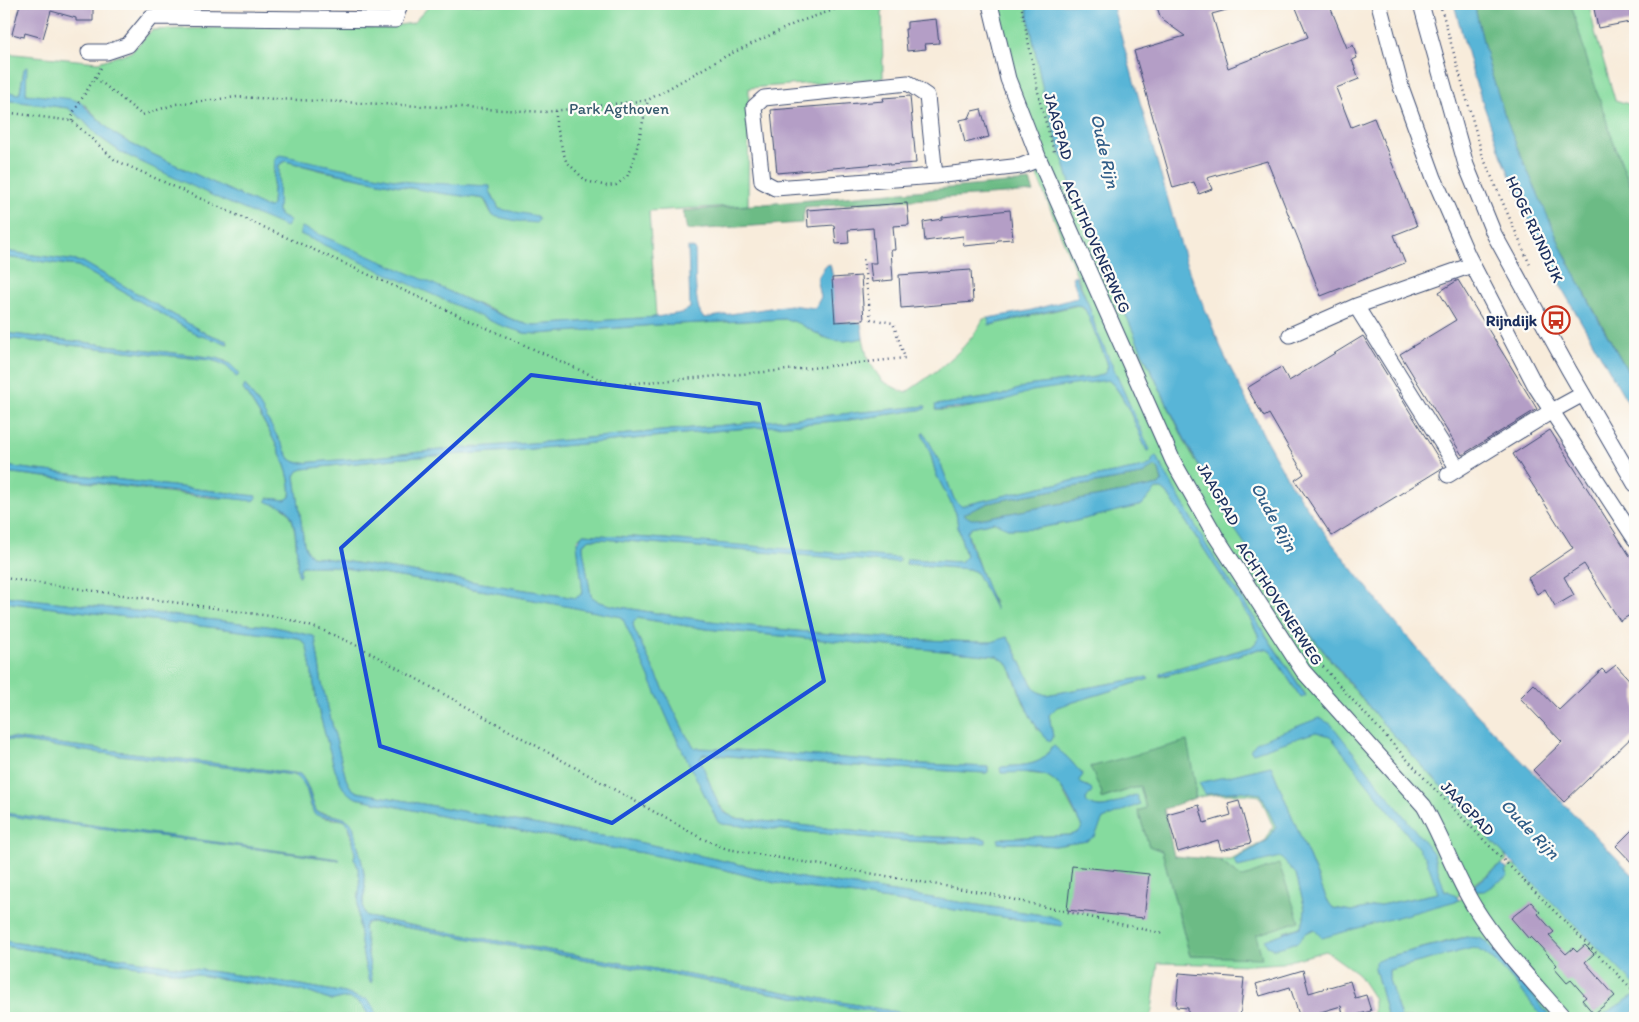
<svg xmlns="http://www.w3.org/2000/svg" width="1639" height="1022" font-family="Itim,sans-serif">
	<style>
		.green { fill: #85db9e; stroke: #50857e; fill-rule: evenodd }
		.forest { fill: #6cbb85; stroke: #447572 }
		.water { fill: #59b5d7; stroke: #3a729a; fill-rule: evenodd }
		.building { fill: #b49ec6 }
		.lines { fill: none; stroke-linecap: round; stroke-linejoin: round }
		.minor-casing { stroke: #3c4b71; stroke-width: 17 }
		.path { stroke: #3c4b71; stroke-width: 2.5; stroke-dasharray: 1 4; stroke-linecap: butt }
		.minor { stroke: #fff; stroke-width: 15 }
		.marked { fill: none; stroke: #1d4ed8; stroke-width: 4; stroke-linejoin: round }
		.labels { text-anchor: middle; stroke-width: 4.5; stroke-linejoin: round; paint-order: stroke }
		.park-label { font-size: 16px; fill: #365a6e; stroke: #fdfcf7 }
		.street-label { font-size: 16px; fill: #1b2f5e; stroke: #fdfcf7 }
		.poi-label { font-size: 16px; font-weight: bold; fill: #1b2f5e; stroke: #fdfcf7; text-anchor: end }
		.water-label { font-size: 18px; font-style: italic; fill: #315e88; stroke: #fdfcf7 }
	</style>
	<rect width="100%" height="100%" fill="#fdfcf7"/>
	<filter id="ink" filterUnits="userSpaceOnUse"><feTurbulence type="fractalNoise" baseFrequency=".02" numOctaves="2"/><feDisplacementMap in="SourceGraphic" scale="10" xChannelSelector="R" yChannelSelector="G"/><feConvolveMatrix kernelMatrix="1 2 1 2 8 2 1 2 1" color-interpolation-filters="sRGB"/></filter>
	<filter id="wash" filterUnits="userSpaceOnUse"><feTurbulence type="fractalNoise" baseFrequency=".0096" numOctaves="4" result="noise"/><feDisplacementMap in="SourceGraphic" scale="20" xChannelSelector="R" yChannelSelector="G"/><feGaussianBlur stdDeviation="1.12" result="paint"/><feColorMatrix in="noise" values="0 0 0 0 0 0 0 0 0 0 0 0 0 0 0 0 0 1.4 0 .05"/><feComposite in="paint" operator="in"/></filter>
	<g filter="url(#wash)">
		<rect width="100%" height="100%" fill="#f8ecdb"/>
		<path class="green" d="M431,4H882L883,78L749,88L748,205L649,211L656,317L534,325L521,323L302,228L524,333L538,334L656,325L786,319L796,321L822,337L845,341L863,338L868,360L882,381L905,393C932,375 969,349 983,319L988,318L991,325L1079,305L1086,311L1107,362L1108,367L1105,373L1095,377L1026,386L1000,396L936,405V410C969,412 999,398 1031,391C1056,386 1083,381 1108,380C1124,392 1138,432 1147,451L1149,450L1096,329L1088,303L1038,178L1001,78L984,4H1026L1045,101L1074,196L1143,354L1186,444L1211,488L1284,602L1346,680L1379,719L1504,854L1507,860L1457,897L1448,891L1352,911L1333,908L1327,900L1271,766L1200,783L1206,794L1242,791L1261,794L1276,827L1268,840L1234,861L1238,867L1280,856L1296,874L1305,909L1304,919L1300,927L1284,932L1298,942L1304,934L1314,929L1459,900L1476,891H1481L1507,876L1505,871L1512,865L1518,868L1635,985V997L1633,996L1598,1018H1551L1515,974L1485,941L1467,937L1461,938L1387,957L1375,968L1388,1018H1374V999L1357,973L1326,951L1282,963L1252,965L1158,963L1151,1018H931L430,929L368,917C359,911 365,897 365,887C365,867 357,845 353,825L337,816L317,812C310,798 311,787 300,774L4,737V602L298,638L304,642L307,646L319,712L335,770L356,798L455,819L555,837L587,844L643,853L726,870L775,883L1062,926L1049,916L796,877L629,840L582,833L357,792L351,788L346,779L322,684L315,638L313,636L275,627L4,596V472L214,498H256L255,496L4,466V338L210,360C222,362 229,367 236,376L226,361L217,358L4,333V257L78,266L199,335L228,344L227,341L203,332L83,262L4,251V100L68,108L82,119L98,136L122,153L288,220L280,216L278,211L279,165L285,161L323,171L410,188L484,199L491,213L509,212L499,209L492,194L445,185L408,182L277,156L274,170L272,205L270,207H265L131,144L113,133L84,104L26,94L24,69L20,92L19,94L4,91V53L98,62L131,52L152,30L272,26L379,28L413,23ZM247,387L290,459L295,462L301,463L364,458L450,449L545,442L925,406V409L849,420L724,430L511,451L403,458L303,469L298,471L295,476L304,544L307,551L311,556L576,598L583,593L577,540L583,534L665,539L761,552L602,539H590L583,544V549L591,596L599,602L615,606C737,628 860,639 983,642H992L1007,637C1018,652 1023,670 1033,686C1036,691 1040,693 1046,695L1141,678L1147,677L1149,679L1057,707L1049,715L1053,737L1038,730L1025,706L1009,666L1006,662L997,656L706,629L637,618L633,623L634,629L686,735L695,748L723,749L922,764L988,767V772L986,773L822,764L703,754L700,759C707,777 715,811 735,818L870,833L935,837L980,838L947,843L904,841L722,824L718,821L674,733L623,617L492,592L332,566H303L300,568V575L298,576C296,560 298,524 288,512C283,506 275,502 268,498L285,500L290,497C295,469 259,413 243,389ZM924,433L940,462L954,499L961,506L1041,487L1145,467L1151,464L1153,460L1208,548L1306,695L1297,692L1271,652L1266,649H1259L1160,677V674L1167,671L1251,647L1256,643L1259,637L1252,622L1167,493L1162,489H1156L1142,505L1072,522L1038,528L1010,529L994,522L971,527L967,532L986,586L995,603L976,572L969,569L906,564L907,559L961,562L966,556L958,527L956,513L936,474L930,452L922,434ZM1051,747H1053L1068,758L1083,775L1078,781L1082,785L1088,786L1086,803C1104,813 1117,802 1134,795L1138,805L1110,815L1103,819L1087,841L1054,846L1024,843H998L1003,838L1071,835C1077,833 1080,832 1082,827L1061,788L1055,781L1046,775L1028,773L1002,767C1020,765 1044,767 1051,747ZM1090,766L1195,783V798C1216,793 1239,793 1260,796L1273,827L1266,840L1231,860H1219L1241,878L1261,957L1190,956L1162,851L1149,846L1138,811L1146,808L1140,786L1101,799L1102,793Z
			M1571,4H1589L1595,32L1615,100L1635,106V188L1632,189C1607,129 1588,67 1571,4Z
			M4,739L93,752L294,775L300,778L305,784L311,807L324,818L343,820L347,822L349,826L355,854L354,858C363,875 359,889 358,907C358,924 363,969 371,983L372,981L364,928L367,923L370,922L410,928L910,1018H377L374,1008L362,999L345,993L284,982L4,941V815L340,860L4,813Z
			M4,946L303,991C313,993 321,998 330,1000C335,1001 338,998 342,998C356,997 365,1007 370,1018H4Z
			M1473,947C1492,950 1530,1002 1543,1018H1401L1389,980V970Z"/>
		<path class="forest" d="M1474,4H1571L1589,67L1616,150L1635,197V384C1586,297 1537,208 1504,114C1491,78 1483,41 1474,4Z
			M1030,181L1034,192L805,207L802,223L687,230L683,211Z
			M1155,466L1159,470L1162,481L1159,485L979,519L971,520L962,514L989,503L1026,495L1141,475Z
			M1187,741L1195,783V798L1164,809L1174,856L1219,860L1241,878L1279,864L1299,921L1256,935L1262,958L1190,956L1162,851L1149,846L1138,811L1146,808L1140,786L1100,799L1102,793L1090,767Z"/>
		<path class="water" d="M1026,4H1112L1186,263L1224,355L1266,440L1290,483L1332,543L1392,619L1454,691L1635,877V985L1504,854L1379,719L1284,602L1232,525L1187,444L1143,354L1074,196L1045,101Z
			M1454,4H1474L1489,66L1504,113L1518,149L1562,249L1598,319L1635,384V415L1564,292L1540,245L1502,157L1474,78Z
			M27,66L26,94L71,99L80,102L113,133L131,144L265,207H270L272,205L275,159L280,155L408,182L490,186V191L499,209L537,216L539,220L536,223L517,221L493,216C490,211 488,203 484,199C482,198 445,194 439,193C387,184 336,174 285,161L279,165L278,211L280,216L290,221L286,227L224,201L122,153L98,136L82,119L68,108L4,100V91L19,94L20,92L24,69Z
			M302,227L429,282L486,309L521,323L534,325L656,317L682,313L690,308L688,247L695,249C696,264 693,310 704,318L790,305L815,308L821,297L818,283V278L825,266L830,264L833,278L835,322L861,323L863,338C850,341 837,343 824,337C810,331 802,323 786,319L656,325L538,334L524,333L497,324L300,234Z
			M4,251L83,262L203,332L227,341L228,344L198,335L78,266L4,257Z
			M1075,275L1088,303L1096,329L1150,450L1147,451C1138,432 1124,391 1108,380L1032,391L1000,402L983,405L936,410L935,405L1000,396L1026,386L1095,377L1105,373L1108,367L1107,362L1086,311L1082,306L1075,305L989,325L988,318L1028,311L1076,298L1078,294L1072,277Z
			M4,333L217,358L230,364L239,373L238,376L236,377C229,367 222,362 210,360L4,338Z
			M245,385L260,406L290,459L295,462L301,463L364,458L450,449L545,442L926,406L925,409L849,420L724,430L511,451L403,458L303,469L298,471L295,476L304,544L307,551L311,556L576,598L583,593L577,543L583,534L665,539L899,558V562H883L602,539H590L583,544V549L591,596L599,602L615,606C737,628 860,639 983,642H992L1007,637C1018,652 1023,671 1033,686C1036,691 1040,693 1046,695L1141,678L1147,677L1149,679L1057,707L1049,715L1053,737L1052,740L1049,741C1027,721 1022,692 1009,666L1006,662L997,656L706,629L637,618L633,623L634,629L686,735L695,748L723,749L922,764L988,767V772L986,773L822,764L707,754H703L700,759L719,806L725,813L735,818L870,833L935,837L980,838L986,839V843L904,841L722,824L718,822L674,733L622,617L492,592L332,566H303L300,568V575L298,576C296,560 299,517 285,508C279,504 272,505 266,501L268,498L285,500L290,497C295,469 259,412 243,389Z
			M924,432L940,462L954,499L961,506L1040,487L1144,467L1151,464L1153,458L1156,456L1208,548L1306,696L1301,698L1271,652L1266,649H1259L1196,668L1160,676V674L1167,671L1251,647L1256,643L1259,637L1252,622L1167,493L1162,489H1156L1142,505L1072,522L1038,528L1010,529L994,522L971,527L967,532L970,544L996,610L976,572L969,569L906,564L907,559L961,562L966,556L958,527L956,513L936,474L930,452L922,434ZM1155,466L1159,470L1162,481L1159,485L979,519H971L963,514L989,503L1026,495L1141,475Z
			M4,466L256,496V498L253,501L4,472Z
			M4,596L275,627L313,636L315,637L322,684L346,779L351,788L357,792L582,833L629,840L796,877L1049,916L1060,920L1063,923L1062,926L775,883L726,870L643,853L587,844L555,837L455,819L356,798L349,794L343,788L335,770L319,712L307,647L304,642L298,638L4,602Z
			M1319,718L1331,724L1433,853L1445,892L1448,891L1457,897L1459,900L1322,938L1314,929L1304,934L1298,942L1274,949L1267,946L1265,940L1300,927L1304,919L1305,909L1296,874L1280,857L1238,867L1234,860L1268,840L1276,827L1261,794L1242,791L1205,794L1199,783L1271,766L1327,900L1333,908L1352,911L1438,893L1426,858L1330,736L1316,732L1253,753L1250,750L1257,742Z
			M4,737L300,774C310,786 310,799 317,812C329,817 344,813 353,825C357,845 365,867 365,887C365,897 359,911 368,917L430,929L931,1018H910L410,928L370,922L366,923L364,928L372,981L371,983C363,969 358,924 358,907C359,889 363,875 354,858L355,854C353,845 353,823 343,820C333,816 324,819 314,814C308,800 309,783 294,775L93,752L4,739Z
			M1054,746L1068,758L1083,775L1079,780L1081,784L1091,788L1092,791L1086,799L1087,803C1106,814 1117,800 1136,795L1140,804L1103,819L1095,836L1087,841L1054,846L1024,843H998V839L1003,838L1071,835C1077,833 1080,832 1082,827C1073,810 1064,781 1044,775C1031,771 1014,773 1001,773L1000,768L1002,767C1021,765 1044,767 1051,747Z
			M4,813L339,859L340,860L23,818L4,815Z
			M1502,864L1507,869L1505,871L1508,876L1484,891H1476L1474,886Z
			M1467,937L1479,938L1485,941L1515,974L1551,1018H1543C1530,1002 1492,950 1473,948L1389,970V980L1401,1018H1388L1375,968V962L1387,957Z
			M4,941L284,982L345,993L362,999H367L374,1008L377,1018H370C365,1007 356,997 342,998C338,998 335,1001 330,1000C321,998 313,993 303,991L4,946Z
			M1633,996L1635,997V1011L1624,1018H1598Z"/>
		<g id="blocks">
			<path class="building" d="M20,4H93V21H76V18L51,11L43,38L25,33L24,37L12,34Z
				M1156,4H1236L1237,7L1212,14L1228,68L1308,37L1296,8L1307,4H1329L1347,48L1353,45L1357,58L1352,60L1359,79L1336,88L1351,127L1374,118L1417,226L1394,235L1405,263L1321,296L1267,161L1207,178L1212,189L1199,194L1194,182L1173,188L1134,51L1185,36L1164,21L1160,16Z
				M1593,4H1635V21L1598,28Z
				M936,19L939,43L925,44L926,49L907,51L905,29H907V22Z
				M910,96L916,163L889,165V163L777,173L771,110L884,101L883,98Z
				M981,109L989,137L965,143L960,120L969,118L972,111Z
				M907,203L909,225L893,226L895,250H891L893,280L872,282L870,263H876L873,228L848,230L849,243L836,244L834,225L808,227L807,210Z
				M1010,210L1013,239L998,240L995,243L964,246L963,236L925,241L923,222L942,219V217Z
				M971,270L973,302L901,308L899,275Z
				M861,276L864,320L835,322L832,278Z
				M1458,280L1537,409L1462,455L1400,354L1456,320L1439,292Z
				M1363,336L1444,467L1332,536L1295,480L1304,474L1269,414L1264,417L1247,388L1281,367L1289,381Z
				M1550,430L1635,564V612L1620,621L1584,564L1564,577L1574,595L1555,606L1545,589L1537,594L1528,578L1573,548L1513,454Z
				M1616,665L1635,686V734L1564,802L1533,770L1562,742L1520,698L1534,684L1559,710L1602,669L1606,673Z
				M1239,801L1251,843L1221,850L1218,840L1178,852L1167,814L1199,805L1204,823L1231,815L1228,804Z
				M1635,827V866L1616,846Z
				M1072,866L1149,874L1144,918L1067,910Z
				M1531,902L1540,912L1538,914L1554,932L1549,936L1566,954L1573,948L1577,952L1585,945L1594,954L1585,962L1615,996L1594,1014L1582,1000L1586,997L1571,980L1567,983L1554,968L1557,965L1539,945L1531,937L1529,939L1511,918Z
				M1303,970L1309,993L1350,981L1355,998L1366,995L1371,1011L1344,1018L1341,1006L1300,1018L1290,987L1260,996L1256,984Z
				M1179,973L1244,978L1240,1018H1188V1008L1176,1007Z"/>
		</g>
	</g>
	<g filter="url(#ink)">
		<use href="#blocks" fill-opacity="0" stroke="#3c4b71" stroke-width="1"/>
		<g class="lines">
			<g class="minor-casing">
				<path id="minor" d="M990,4L1008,79L1039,159L1173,461L1215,535L1303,671L1424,806C1443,839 1455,876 1475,908C1500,948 1534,983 1564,1018
					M1379,4L1401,87L1434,178L1468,256L1536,387L1635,539
					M1421,4L1466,165L1494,234L1569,370L1635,484
					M89,52H107L128,45L151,17L395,20L400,4
					M935,176L927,96L908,83L764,98L754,107L762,181L775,188L935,176L1021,166L1039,159
					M1290,335L1356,306
					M1458,469L1356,306L1472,265
					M1448,475L1552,411L1583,394"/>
			</g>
			<path class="path" d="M1021,4L1040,102L1055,155
				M1440,4L1483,157L1530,265
				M96,78L142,115L176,104L237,97L545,112L648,100L726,56L798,22L851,4
				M556,111V127L566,161L586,181L607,186L616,185L627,177L635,156L648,100
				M4,112L72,121L115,160L613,385L811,368L905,358L893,323L871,319L863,258
				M72,121L73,113L102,66
				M4,578L284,618L322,630L356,645L701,838L727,849L980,892L1164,934
				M1304,643C1331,678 1362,710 1392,743C1470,829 1553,909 1635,992"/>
			<use href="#minor" class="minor"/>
		</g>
	</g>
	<path class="marked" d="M531,375L759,404L824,681L612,823L380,746L341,548Z"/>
	<defs>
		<g id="bus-ring" transform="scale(1.4375)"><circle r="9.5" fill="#fdfcf7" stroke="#c8321e" stroke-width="1.5"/><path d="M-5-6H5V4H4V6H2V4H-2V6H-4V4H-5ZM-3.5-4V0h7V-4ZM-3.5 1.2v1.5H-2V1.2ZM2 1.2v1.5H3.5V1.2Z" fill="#c8321e"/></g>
	</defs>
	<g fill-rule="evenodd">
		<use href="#bus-ring" x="1556" y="320"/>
	</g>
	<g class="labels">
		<g class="park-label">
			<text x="619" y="114">Park Agthoven</text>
		</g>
		<g class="street-label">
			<text transform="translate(1059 126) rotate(74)" y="6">JAAGPAD</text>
			<text transform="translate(1535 229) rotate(65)" y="6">HOGE RIJNDIJK</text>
			<text transform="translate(1097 246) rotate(66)" y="6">ACHTHOVENERWEG</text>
			<text transform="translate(1219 494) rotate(60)" y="6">JAAGPAD</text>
			<text transform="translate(1280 603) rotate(57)" y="6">ACHTHOVENERWEG</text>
			<text transform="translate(1468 808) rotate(46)" y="6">JAAGPAD</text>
		</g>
		<g class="poi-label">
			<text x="1537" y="326">Rijndijk</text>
		</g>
		<g class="water-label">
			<text transform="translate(1105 151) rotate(77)" y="6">Oude Rijn</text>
			<text transform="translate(1274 517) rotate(61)" y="6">Oude Rijn</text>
			<text transform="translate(1530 829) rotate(46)" y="6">Oude Rijn</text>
		</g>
	</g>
	<rect width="1639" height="1022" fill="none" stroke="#fdfcf7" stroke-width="20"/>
</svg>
